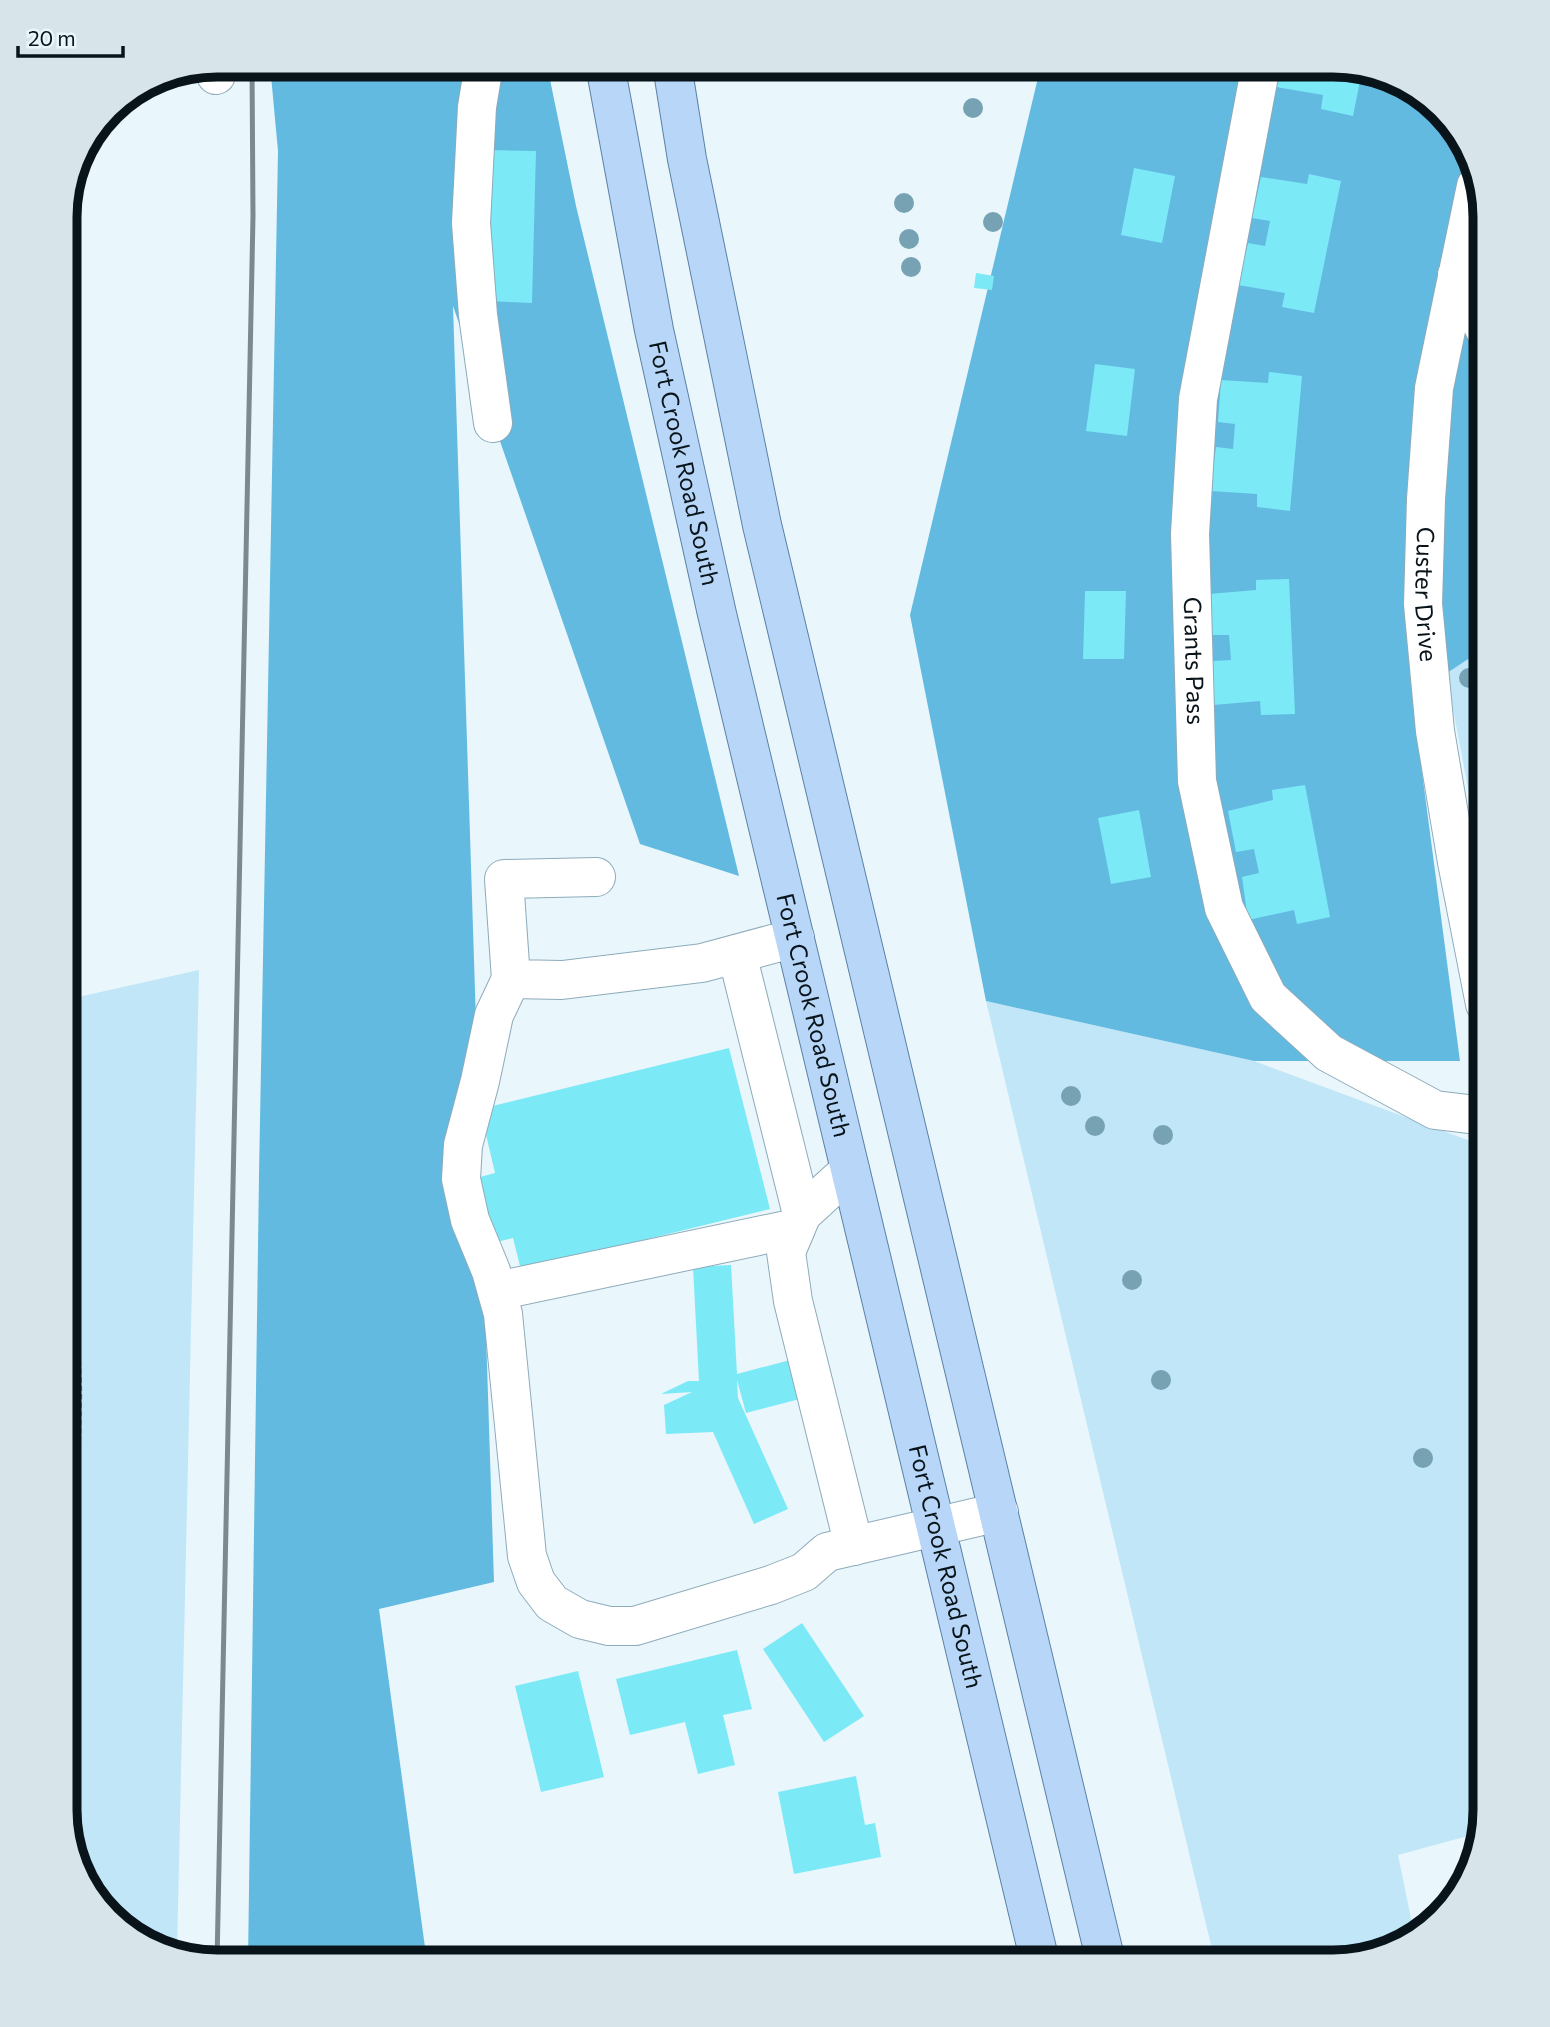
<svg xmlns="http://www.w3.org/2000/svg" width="1550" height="2027" font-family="Commissioner,sans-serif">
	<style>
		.green { fill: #c0e6f8 }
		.forest { fill: #62bae1 }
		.building { fill: #7ce9f7 }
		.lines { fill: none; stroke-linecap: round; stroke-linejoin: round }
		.minor-casing { stroke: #8dabba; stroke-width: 40 }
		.major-casing { stroke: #5c81a6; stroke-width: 40 }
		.path { stroke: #758187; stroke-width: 4.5; stroke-dasharray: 5 3.5; stroke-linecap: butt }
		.minor { stroke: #fff; stroke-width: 38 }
		.major { stroke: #b8d6f7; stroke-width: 38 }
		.rail { stroke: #7d898f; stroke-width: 5 }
		.tree { fill: #76a2b3 }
		.labels { text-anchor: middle; stroke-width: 7; stroke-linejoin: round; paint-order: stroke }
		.street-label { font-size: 24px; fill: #09141a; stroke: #e9f6fc }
		.rim { fill: none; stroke: #09141a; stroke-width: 9 }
	</style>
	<rect width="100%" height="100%" fill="#e9f6fc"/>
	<path class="green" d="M1485,648V877L1453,709L1448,672Z
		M199,970L177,1952L141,1942L90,1894L65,1810V1000Z
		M986,1001L1254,1061L1473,1142L1485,1198V1811L1479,1833L1398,1855L1415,1938L1334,1962H1215Z"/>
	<path class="forest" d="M270,65H547L576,206L739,876L640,844L453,306L494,1582L379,1609L427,1962H248L259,1175L278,151Z
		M1041,65H1343L1409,85L1460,133L1485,217V235L1477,281L1485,298V648L1412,696L1460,1061H1254L986,1001L910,615Z"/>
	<path class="building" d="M1160,65H1202L1200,78L1159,71Z
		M1282,65H1343L1362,71L1353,116L1321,109L1323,95L1276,87Z
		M488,150L536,151L532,303L484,301Z
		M1134,168L1175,176L1162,243L1121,235Z
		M1309,174L1341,181L1314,313L1282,307L1285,293L1238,285L1248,243L1265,246L1270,221L1252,218L1261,177L1307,184Z
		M976,273L994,276L992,290L974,288Z
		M1095,364L1135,369L1127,436L1086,431Z
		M1269,372L1302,376L1290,511L1257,507V494L1210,491L1216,447L1233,449L1235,424L1218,422L1221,380L1268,383Z
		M1289,579L1295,714L1261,715L1260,701L1213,705V661L1231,660L1229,635H1212L1209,594L1256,590V580Z
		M1085,591H1126L1124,659H1083Z
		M1305,785L1330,917L1297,924L1294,910L1248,920L1242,877L1259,873L1254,849L1236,852L1228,811L1273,800L1272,790Z
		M1139,810L1151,877L1111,884L1098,818Z
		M729,1048L770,1209L521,1270L513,1238L480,1246L465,1181L495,1173L480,1109Z
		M731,1265L737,1374L790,1360L800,1399L746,1413L737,1380L738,1398L788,1509L754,1524L713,1432L666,1434L664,1405L692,1392L661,1394L688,1381H699L693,1267Z
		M802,1623L864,1716L824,1742L763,1649Z
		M737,1650L752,1709L723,1715L735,1765L698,1774L685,1722L630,1735L616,1679Z
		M578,1671L604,1777L541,1792L515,1686Z
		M856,1776L865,1825L875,1823L881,1857L794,1874L778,1792Z
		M760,1946L764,1962H713L712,1959Z"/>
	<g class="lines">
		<g class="minor-casing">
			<g id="minor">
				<path d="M215,65L216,75"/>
				<path d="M484,65L477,107L471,223L478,315L493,423"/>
				<path id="s1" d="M1261,65L1198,399L1190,534L1197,781L1224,908L1268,997L1329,1053L1435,1110L1485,1116"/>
				<path id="s2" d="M1476,186L1434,388L1426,499L1423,604L1435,731L1457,862L1485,1004"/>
				<path d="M1457,275L1485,330"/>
				<path d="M596,877L504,879L511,979L562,980L702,963L795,938"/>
				<path d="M737,954L802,1214"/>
				<path d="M511,979L494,1015L480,1081L463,1145L461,1179L470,1220L491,1271L503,1314L527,1556L536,1582L552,1603L580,1619L609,1626H635L771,1585L804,1572L827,1552L999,1512"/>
				<path d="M850,1170L802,1214L786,1252L793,1301L854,1546"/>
				<path d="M497,1291L796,1228"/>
			</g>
		</g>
		<g class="major-casing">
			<g id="major">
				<path id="s3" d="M605,65L654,330L717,614L1040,1962"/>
				<path d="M672,65L687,159L762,525L1106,1962"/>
			</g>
		</g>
		<path class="path" d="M65,447L66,202
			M1472,734L1485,731
			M65,961L80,1393L70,1827"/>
		<use href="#minor" class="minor"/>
		<use href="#major" class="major"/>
		<path class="rail" d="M217,1962L253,216L252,65"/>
	</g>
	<g class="tree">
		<circle cx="973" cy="108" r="10"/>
		<circle cx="904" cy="203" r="10"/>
		<circle cx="993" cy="222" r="10"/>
		<circle cx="909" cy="239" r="10"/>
		<circle cx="911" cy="267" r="10"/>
		<circle cx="1469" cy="678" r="10"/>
		<circle cx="1071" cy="1096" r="10"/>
		<circle cx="1095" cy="1126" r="10"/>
		<circle cx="1163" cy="1135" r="10"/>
		<circle cx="1132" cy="1280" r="10"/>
		<circle cx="1161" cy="1380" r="10"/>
		<circle cx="1423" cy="1458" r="10"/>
	</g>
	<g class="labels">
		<g class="street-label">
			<text dy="8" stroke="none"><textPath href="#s3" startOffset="406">Fort Crook Road South</textPath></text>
			<text dy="8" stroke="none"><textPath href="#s2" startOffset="413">Custer Drive</textPath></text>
			<text dy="8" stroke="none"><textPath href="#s1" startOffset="602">Grants Pass</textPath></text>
			<text dy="8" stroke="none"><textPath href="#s3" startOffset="973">Fort Crook Road South</textPath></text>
			<text dy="8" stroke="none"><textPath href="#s3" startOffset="1540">Fort Crook Road South</textPath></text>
		</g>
	</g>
	<path d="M0 0H1550V2027H0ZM217 77H1333A140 140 0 0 1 1473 217V1810A140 140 0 0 1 1333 1950H217A140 140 0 0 1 77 1810V217A140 140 0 0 1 217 77Z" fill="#d7e4ea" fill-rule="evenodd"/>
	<path class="rim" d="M217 77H1333A140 140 0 0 1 1473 217V1810A140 140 0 0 1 1333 1950H217A140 140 0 0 1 77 1810V217A140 140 0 0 1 217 77Z"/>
	<path d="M18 46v10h105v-10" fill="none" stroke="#09141a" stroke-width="3.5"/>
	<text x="28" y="46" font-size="21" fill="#09141a" stroke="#e9f6fc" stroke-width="5" paint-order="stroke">20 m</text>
</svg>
